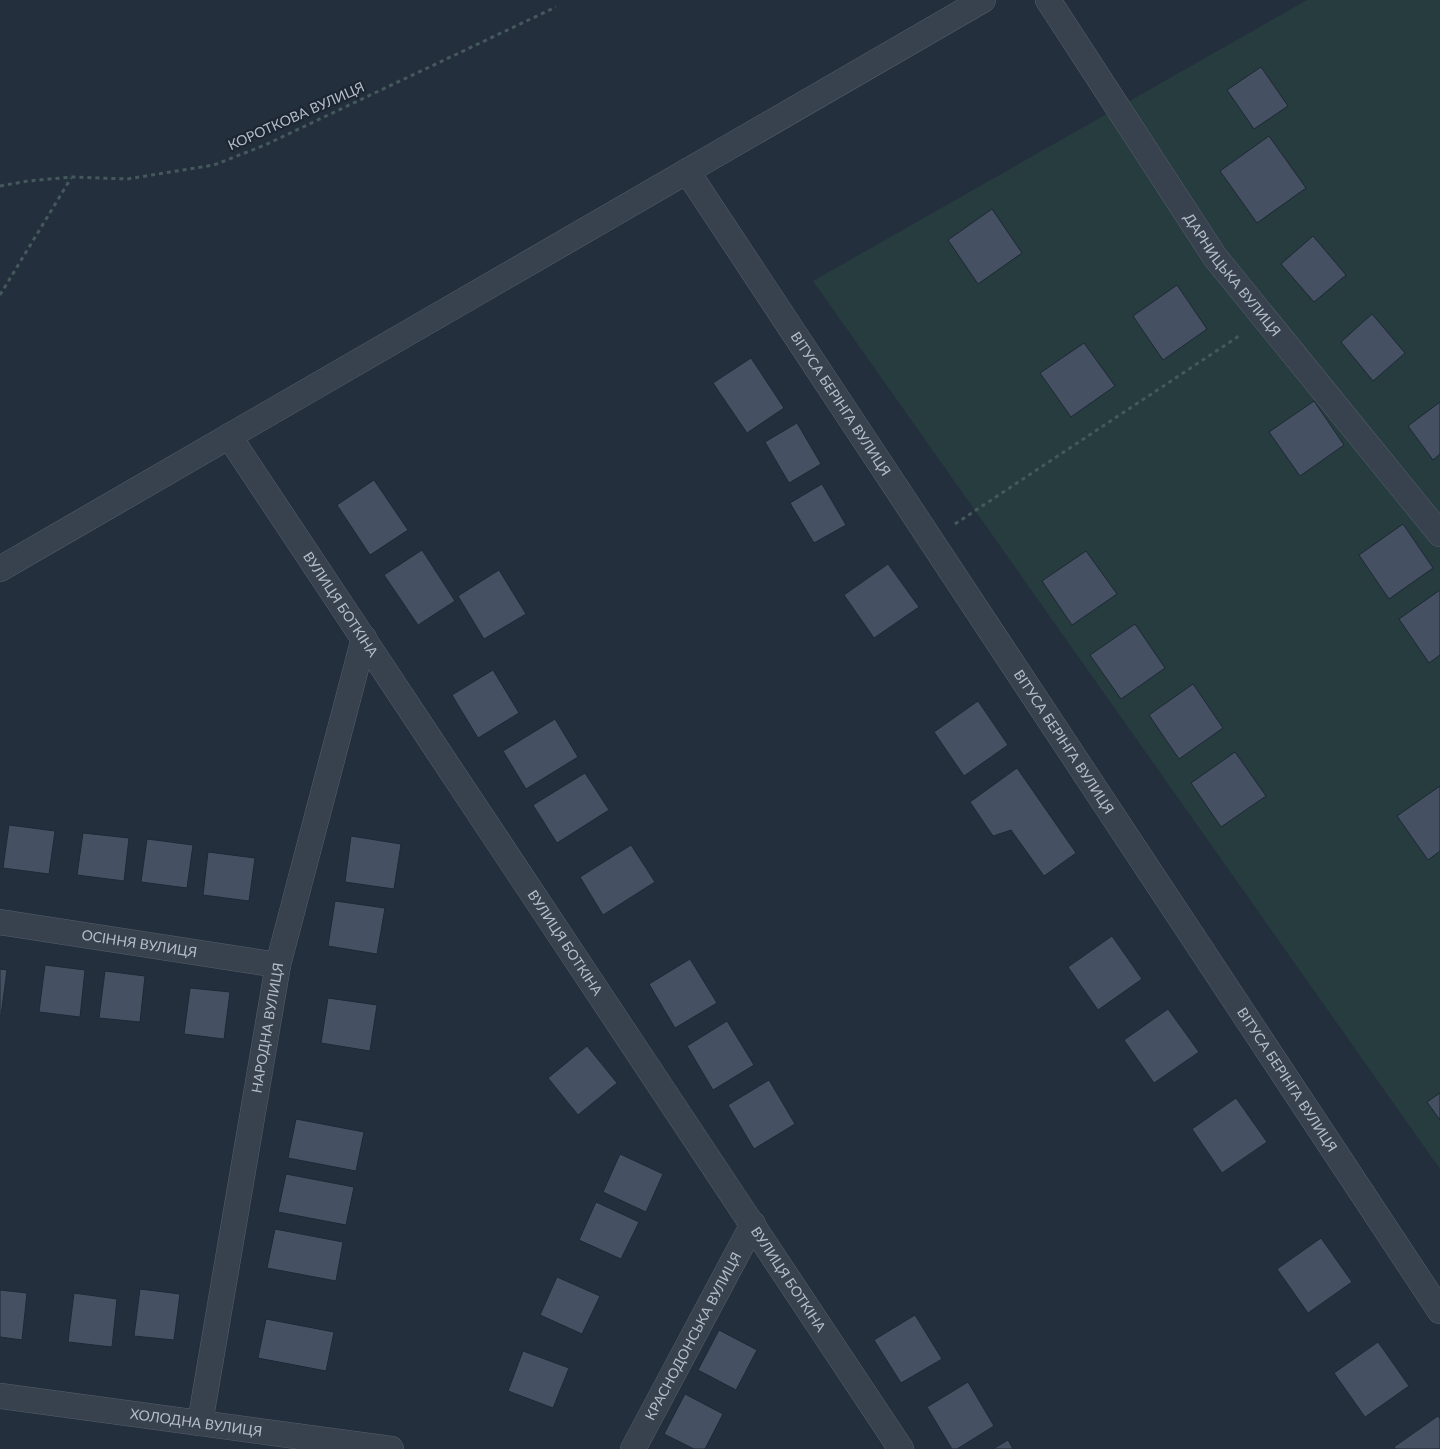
<svg xmlns="http://www.w3.org/2000/svg" width="1440" height="1449" font-family="Lato,sans-serif">
	<style>
		.green { fill: #263c3f }
		.building { fill: #455162; stroke: #1f2835 }
		.lines { fill: none; stroke-linecap: round; stroke-linejoin: round }
		.minor-casing { stroke: #565f6c; stroke-width: 26 }
		.path { stroke: #44595c; stroke-width: 3; stroke-dasharray: 4 4; stroke-linecap: butt }
		.minor { stroke: #38414e; stroke-width: 25 }
		.labels { text-anchor: middle; stroke-width: 4.5; stroke-linejoin: round; paint-order: stroke }
		.street-label { font-size: 14px; fill: #b4bcc9; stroke: #1d2633 }
	</style>
	<rect width="100%" height="100%" fill="#242f3e"/>
	<path class="green" d="M1307,0H1440V1169L813,281Z"/>
	<path class="building" d="M1261,67L1288,106L1254,129L1227,90Z
		M1269,136L1306,188L1257,223L1220,171Z
		M992,209L1022,253L978,284L948,240Z
		M1313,236L1346,275L1314,302L1281,264Z
		M1177,285L1207,329L1163,360L1133,316Z
		M1372,314L1405,353L1373,381L1341,342Z
		M1084,343L1115,386L1071,417L1040,373Z
		M751,358L784,408L747,433L713,383Z
		M1314,401L1344,445L1300,476L1269,432Z
		M1440,402V454L1433,460L1408,426Z
		M797,423L821,464L789,483L765,442Z
		M374,480L408,530L370,555L337,505Z
		M822,484L846,525L814,543L790,503Z
		M1403,524L1433,568L1389,599L1359,555Z
		M422,550L455,601L418,625L384,575Z
		M1086,551L1117,594L1072,625L1042,581Z
		M888,564L919,607L874,638L844,595Z
		M499,570L526,614L484,639L458,596Z
		M1440,590V655L1429,663L1399,619Z
		M1135,624L1165,668L1121,699L1090,655Z
		M493,670L519,713L478,738L452,695Z
		M1193,684L1223,728L1179,759L1149,715Z
		M978,701L1008,745L964,776L934,732Z
		M555,719L578,757L526,789L503,751Z
		M1235,752L1266,796L1221,827L1191,783Z
		M1017,768L1076,853L1044,876L1011,830L993,836L970,802Z
		M585,773L609,810L557,843L533,805Z
		M1440,786V851L1428,860L1397,816Z
		M9,825L55,831L49,874L3,868Z
		M83,833L129,838L124,881L77,875Z
		M351,836L401,844L394,889L345,882Z
		M147,839L193,845L187,888L141,882Z
		M631,845L655,882L603,915L580,877Z
		M208,852L255,858L249,901L203,895Z
		M335,901L385,908L377,954L328,946Z
		M1112,936L1142,979L1098,1010L1068,967Z
		M690,959L717,1003L675,1028L649,984Z
		M45,965L85,970L80,1017L39,1012Z
		M0,969L7,970L1,1016H0Z
		M105,971L145,976L140,1022L99,1018Z
		M190,988L230,992L224,1039L184,1034Z
		M328,998L377,1005L370,1051L321,1043Z
		M1168,1009L1199,1052L1154,1083L1124,1040Z
		M727,1021L754,1065L713,1090L687,1046Z
		M587,1046L617,1083L578,1115L548,1078Z
		M769,1080L795,1124L754,1149L728,1105Z
		M1440,1093V1120L1427,1102Z
		M1236,1098L1267,1142L1222,1173L1192,1129Z
		M296,1119L364,1132L356,1171L288,1158Z
		M620,1154L663,1174L646,1212L603,1192Z
		M286,1174L354,1187L346,1225L278,1212Z
		M596,1202L639,1222L621,1259L579,1240Z
		M275,1229L343,1242L336,1281L267,1268Z
		M1321,1238L1352,1282L1308,1313L1277,1269Z
		M557,1277L600,1296L582,1334L540,1315Z
		M140,1289L180,1294L174,1340L134,1336Z
		M0,1290L27,1293L22,1340L0,1337Z
		M74,1293L117,1299L112,1347L68,1342Z
		M915,1315L942,1359L901,1383L874,1340Z
		M266,1319L334,1332L326,1371L258,1358Z
		M719,1330L757,1350L736,1390L698,1370Z
		M1378,1342L1409,1386L1365,1417L1334,1373Z
		M523,1351L569,1368L553,1408L508,1391Z
		M968,1382L994,1426L957,1449H952L927,1407Z
		M685,1394L723,1414L705,1449H694L664,1434Z
		M1438,1416L1440,1419V1449H1396L1394,1447Z
		M1008,1440L1013,1449H993Z"/>
	<g class="lines">
		<g class="minor-casing">
			<g id="minor">
				<path id="s1" d="M1048,0L1215,257L1440,534"/>
				<path id="s2" d="M687,171L1440,1311"/>
				<path id="s3" d="M229,436L901,1449"/>
				<path d="M0,569L983,0"/>
				<path id="s4" d="M0,922L278,965"/>
				<path id="s5" d="M0,1396L391,1449"/>
				<path id="s6" d="M200,1423L278,965L364,638"/>
				<path id="s7" d="M633,1449L753,1224"/>
			</g>
		</g>
		<path class="path" d="M0,186L28,181L72,177L127,179L214,165L265,145L556,7
			M0,295L71,178
			M955,524L1242,334"/>
		<use href="#minor" class="minor"/>
	</g>
	<g class="labels">
		<g class="street-label">
			<text transform="translate(296 116) rotate(-24)" y="5">КОРОТКОВА ВУЛИЦЯ</text>
			<text dy="5" stroke="none"><textPath href="#s1" startOffset="331">ДАРНИЦЬКА ВУЛИЦЯ</textPath></text>
			<text dy="5" stroke="none"><textPath href="#s2" startOffset="279">ВІТУСА БЕРІНГА ВУЛИЦЯ</textPath></text>
			<text dy="5" stroke="none"><textPath href="#s3" startOffset="202">ВУЛИЦЯ БОТКІНА</textPath></text>
			<text dy="5" stroke="none"><textPath href="#s2" startOffset="684">ВІТУСА БЕРІНГА ВУЛИЦЯ</textPath></text>
			<text dy="5" stroke="none"><textPath href="#s3" startOffset="608">ВУЛИЦЯ БОТКІНА</textPath></text>
			<text dy="5" stroke="none"><textPath href="#s4" startOffset="141">ОСІННЯ ВУЛИЦЯ</textPath></text>
			<text dy="5" stroke="none"><textPath href="#s6" startOffset="401">НАРОДНА ВУЛИЦЯ</textPath></text>
			<text dy="5" stroke="none"><textPath href="#s2" startOffset="1089">ВІТУСА БЕРІНГА ВУЛИЦЯ</textPath></text>
			<text dy="5" stroke="none"><textPath href="#s3" startOffset="1012">ВУЛИЦЯ БОТКІНА</textPath></text>
			<text dy="5" stroke="none"><textPath href="#s7" startOffset="128">КРАСНОДОНСЬКА ВУЛИЦЯ</textPath></text>
			<text dy="5" stroke="none"><textPath href="#s5" startOffset="198">ХОЛОДНА ВУЛИЦЯ</textPath></text>
		</g>
	</g>
</svg>
